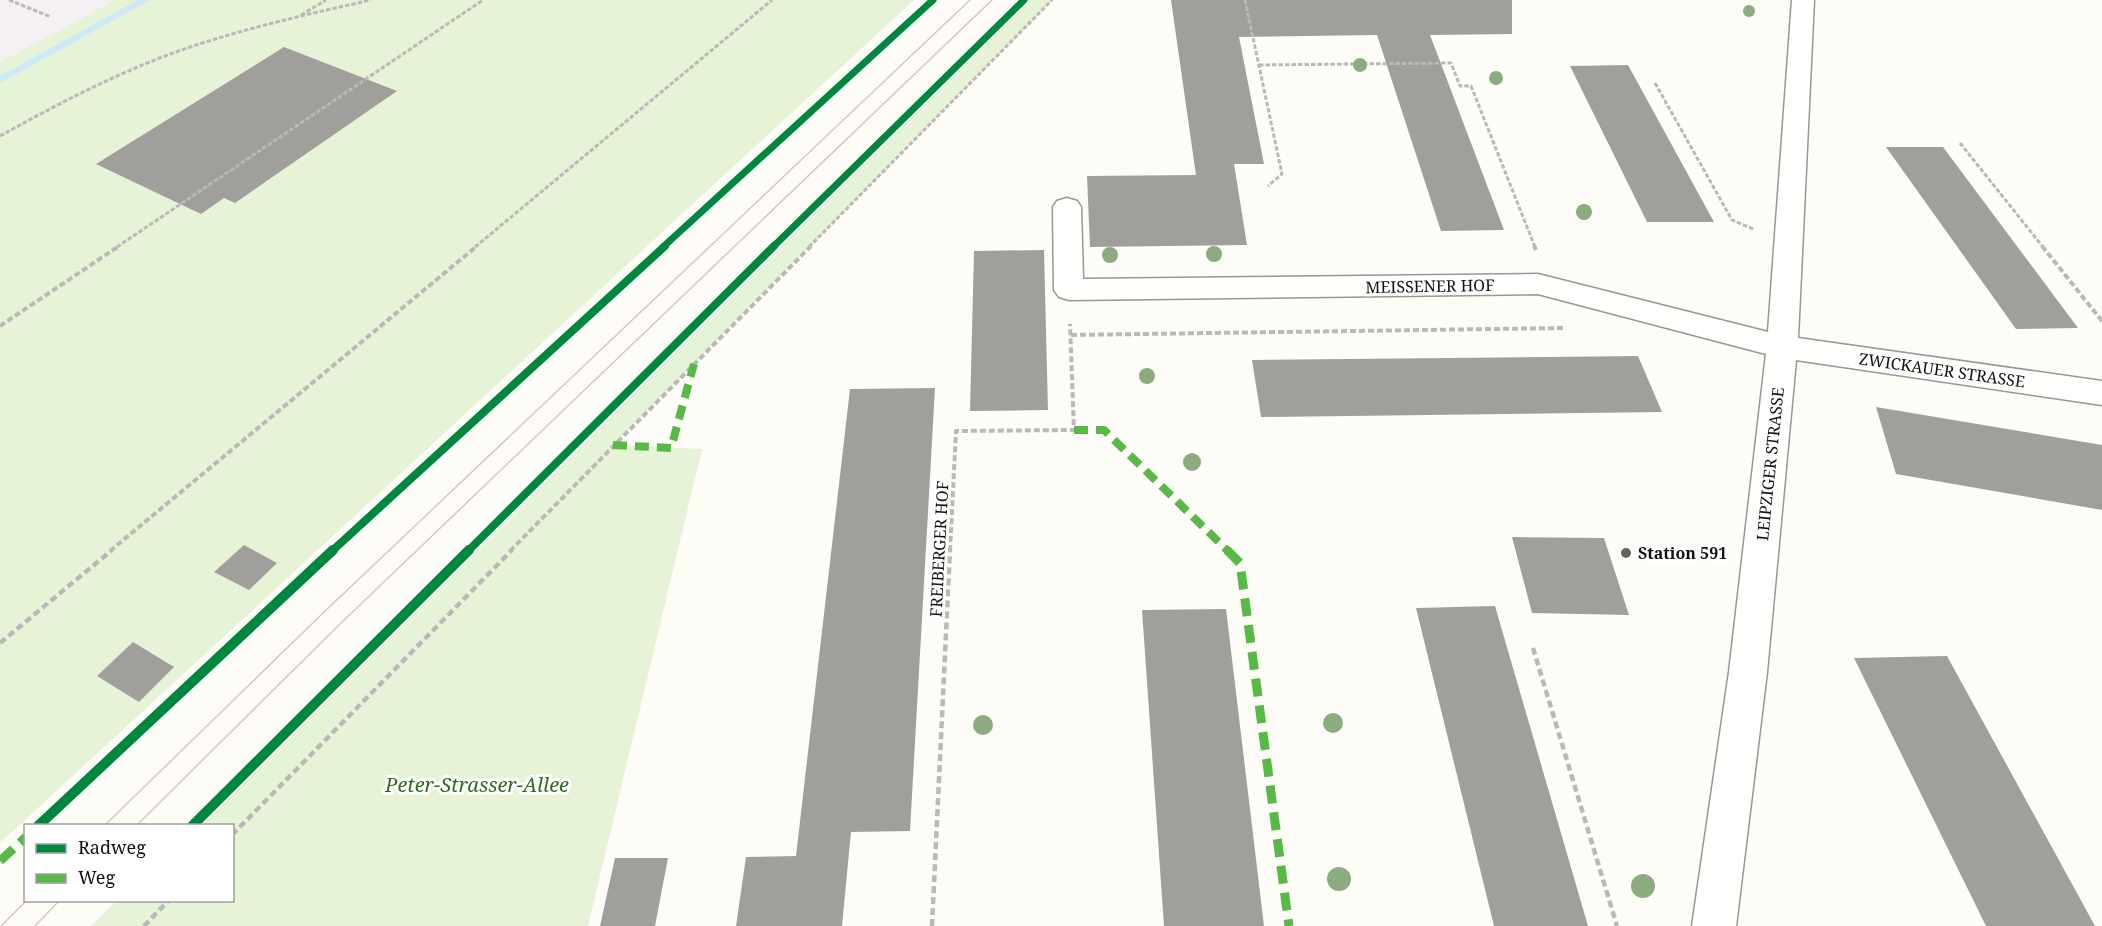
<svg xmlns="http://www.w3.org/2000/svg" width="2102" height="926" font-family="'Noto Serif',serif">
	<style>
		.industrial { fill: #f5f0f3 }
		.green { fill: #e7f3d7 }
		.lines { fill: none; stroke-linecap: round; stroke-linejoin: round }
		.stream { fill: #cde8f7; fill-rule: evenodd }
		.building { fill: #a19f9c }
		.minor-casing { stroke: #979795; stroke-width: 3 }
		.path-far2 { stroke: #b9b9b8; stroke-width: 3; stroke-dasharray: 4.5 2; stroke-linecap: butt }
		.path-far1 { stroke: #b9b9b8; stroke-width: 4; stroke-dasharray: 6 3; stroke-linecap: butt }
		.path { stroke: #b9b9b8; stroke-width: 4.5; stroke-dasharray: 7 4; stroke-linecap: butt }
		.minor { fill: #fffffe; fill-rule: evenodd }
		.tram { stroke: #d9c6c7; stroke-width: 1.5 }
		.quiet-far1 { stroke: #58b947; stroke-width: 8; stroke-dasharray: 14 8; stroke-linecap: butt }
		.quiet { stroke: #58b947; stroke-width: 9; stroke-dasharray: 18 9; stroke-linecap: butt }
		.cycleway-far2-casing { stroke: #fff; stroke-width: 10 }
		.cycleway-far1-casing { stroke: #fff; stroke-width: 12 }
		.cycleway-casing { stroke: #fff; stroke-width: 14 }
		.cycleway-far2 { stroke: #00873e; stroke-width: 7 }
		.cycleway-far1 { stroke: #00873e; stroke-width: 8 }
		.cycleway { stroke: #00873e; stroke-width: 10 }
		.tree { fill: #8cac80 }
		.poi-dot { fill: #646362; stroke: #fff; stroke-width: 2 }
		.labels { text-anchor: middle; stroke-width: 6; stroke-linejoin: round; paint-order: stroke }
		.street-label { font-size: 16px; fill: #111; stroke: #fff }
		.poi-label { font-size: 16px; font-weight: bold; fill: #111; stroke: #fff; text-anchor: start }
		.near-park-label { font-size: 20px; font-style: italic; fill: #2f6b1f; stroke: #fff }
	</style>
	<rect width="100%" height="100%" fill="#fdfcf7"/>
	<path class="industrial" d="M0,0H115L0,62Z"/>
	<path class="green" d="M115,0H914L0,843V62Z
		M1024,0H1052L614,445L702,449L588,926H91L116,901L232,900V826L192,825L978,43Z"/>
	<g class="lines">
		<path class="stream" d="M138,0H150L0,83V76Z"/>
	</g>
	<path class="building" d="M1171,0H1512V34L1430,35L1504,230L1441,231L1377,35L1239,37L1264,164H1234L1247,245L1090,247L1087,176L1196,175Z
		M284,47L397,91L235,203L224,198L201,214L96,164Z
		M1628,65L1714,222H1647L1570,66Z
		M1886,147H1943L2078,328L2016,329Z
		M1044,250L1048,410L970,411L974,251Z
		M1638,356L1662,412L1261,417L1252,360Z
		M935,388L910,831L851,832L842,926H736L746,857L796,856L850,389Z
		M1876,407L2102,445V510L1896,474Z
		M1512,537L1604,538L1629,615L1532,613Z
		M244,545L277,563L249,590L214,572Z
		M1495,606L1588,926H1494L1416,608Z
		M1226,609L1264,926H1164L1142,610Z
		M133,642L174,667L139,702L97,676Z
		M1947,656L2095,926H1986L1854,658Z
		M615,858H668L655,926H600Z"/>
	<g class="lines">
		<g class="minor-casing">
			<path id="minor" d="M1792,0H1814L1798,338L2102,381V405L1796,360L1767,672L1736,926H1692L1729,672L1766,354L1538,294L1069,300L1059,297L1054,290L1053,207L1057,201L1067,198L1077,201L1081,207L1083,279L1538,274L1768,332Z"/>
		</g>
		<path class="path-far2" d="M9,0L51,17
			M1245,0L1282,174L1268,186
			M301,15L326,0
			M1259,65L1451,63L1460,86H1471L1535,247
			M1655,83L1732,220L1753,229
			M0,136C56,105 113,75 173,53C237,30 304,15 371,0
			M1960,143L2043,247
			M117,247L483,0
			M475,247L772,0
			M809,247L1052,0"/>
		<path class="path-far1" d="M1534,246L1536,250
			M2042,246L2102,321
			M0,326L119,246
			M1071,335L1563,328
			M110,551L477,246
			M510,551L811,246
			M950,551L956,431L1074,430L1070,324"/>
		<path class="path" d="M0,643L112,550
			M1533,648L1617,926
			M232,835L512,550
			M144,926L169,900
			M932,926L950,550"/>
		<use href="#minor" class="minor"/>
		<path class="tram" d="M104,826L322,614L970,0
			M136,826L340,624L992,0
			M1,926L27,900
			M35,926L60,900"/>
		<path class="quiet-far1" d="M1074,430H1104L1228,551
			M613,445L671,448L694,364"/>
		<path class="quiet" d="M1227,550L1240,563L1289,926
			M0,861L26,837"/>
		<g class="cycleway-far2-casing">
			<path id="cycleway-far2" d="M663,247L933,0
				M773,247L1024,0"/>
		</g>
		<g class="cycleway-far1-casing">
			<path id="cycleway-far1" d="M332,551L665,246
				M468,551L774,246"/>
		</g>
		<g class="cycleway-casing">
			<path id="cycleway" d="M38,826L333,550
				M192,826L469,550"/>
		</g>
		<use href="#cycleway-far2" class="cycleway-far2"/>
		<use href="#cycleway-far1" class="cycleway-far1"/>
		<use href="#cycleway" class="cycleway"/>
	</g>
	<g class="tree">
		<circle cx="1749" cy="11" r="6"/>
		<circle cx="1360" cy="65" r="7"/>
		<circle cx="1496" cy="78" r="7"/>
		<circle cx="1584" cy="212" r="8"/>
		<circle cx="1214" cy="254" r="8"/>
		<circle cx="1110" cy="255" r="8"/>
		<circle cx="1147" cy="376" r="8"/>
		<circle cx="1192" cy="462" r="9"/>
		<circle cx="1333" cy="723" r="10"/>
		<circle cx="983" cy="725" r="10"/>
		<circle cx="1339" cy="879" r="12"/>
		<circle cx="1643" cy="886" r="12"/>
	</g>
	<circle class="poi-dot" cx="1626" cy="553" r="6"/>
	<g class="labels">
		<g class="street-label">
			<text transform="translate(1430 286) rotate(-1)" y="6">MEISSENER HOF</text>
			<text transform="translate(1942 370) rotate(8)" y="6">ZWICKAUER STRASSE</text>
			<text transform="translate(1770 464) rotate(-84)" y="6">LEIPZIGER STRASSE</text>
			<text transform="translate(939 549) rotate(-87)" y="6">FREIBERGER HOF</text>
		</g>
		<g class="poi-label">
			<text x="1638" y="559">Station 591</text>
		</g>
		<g class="near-park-label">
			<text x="477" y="792">Peter-Strasser-Allee</text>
		</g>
	</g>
	<rect x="24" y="824" width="210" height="78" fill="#ffffff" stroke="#a0a0a0" stroke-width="1.5"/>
	<rect x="36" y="844" width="30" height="9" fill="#00873e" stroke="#a0a0a0" stroke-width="1.5"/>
	<text x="78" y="854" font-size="18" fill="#111111">Radweg</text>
	<rect x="36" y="874" width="30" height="9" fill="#58b947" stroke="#a0a0a0" stroke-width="1.5"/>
	<text x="78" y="884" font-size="18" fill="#111111">Weg</text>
</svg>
